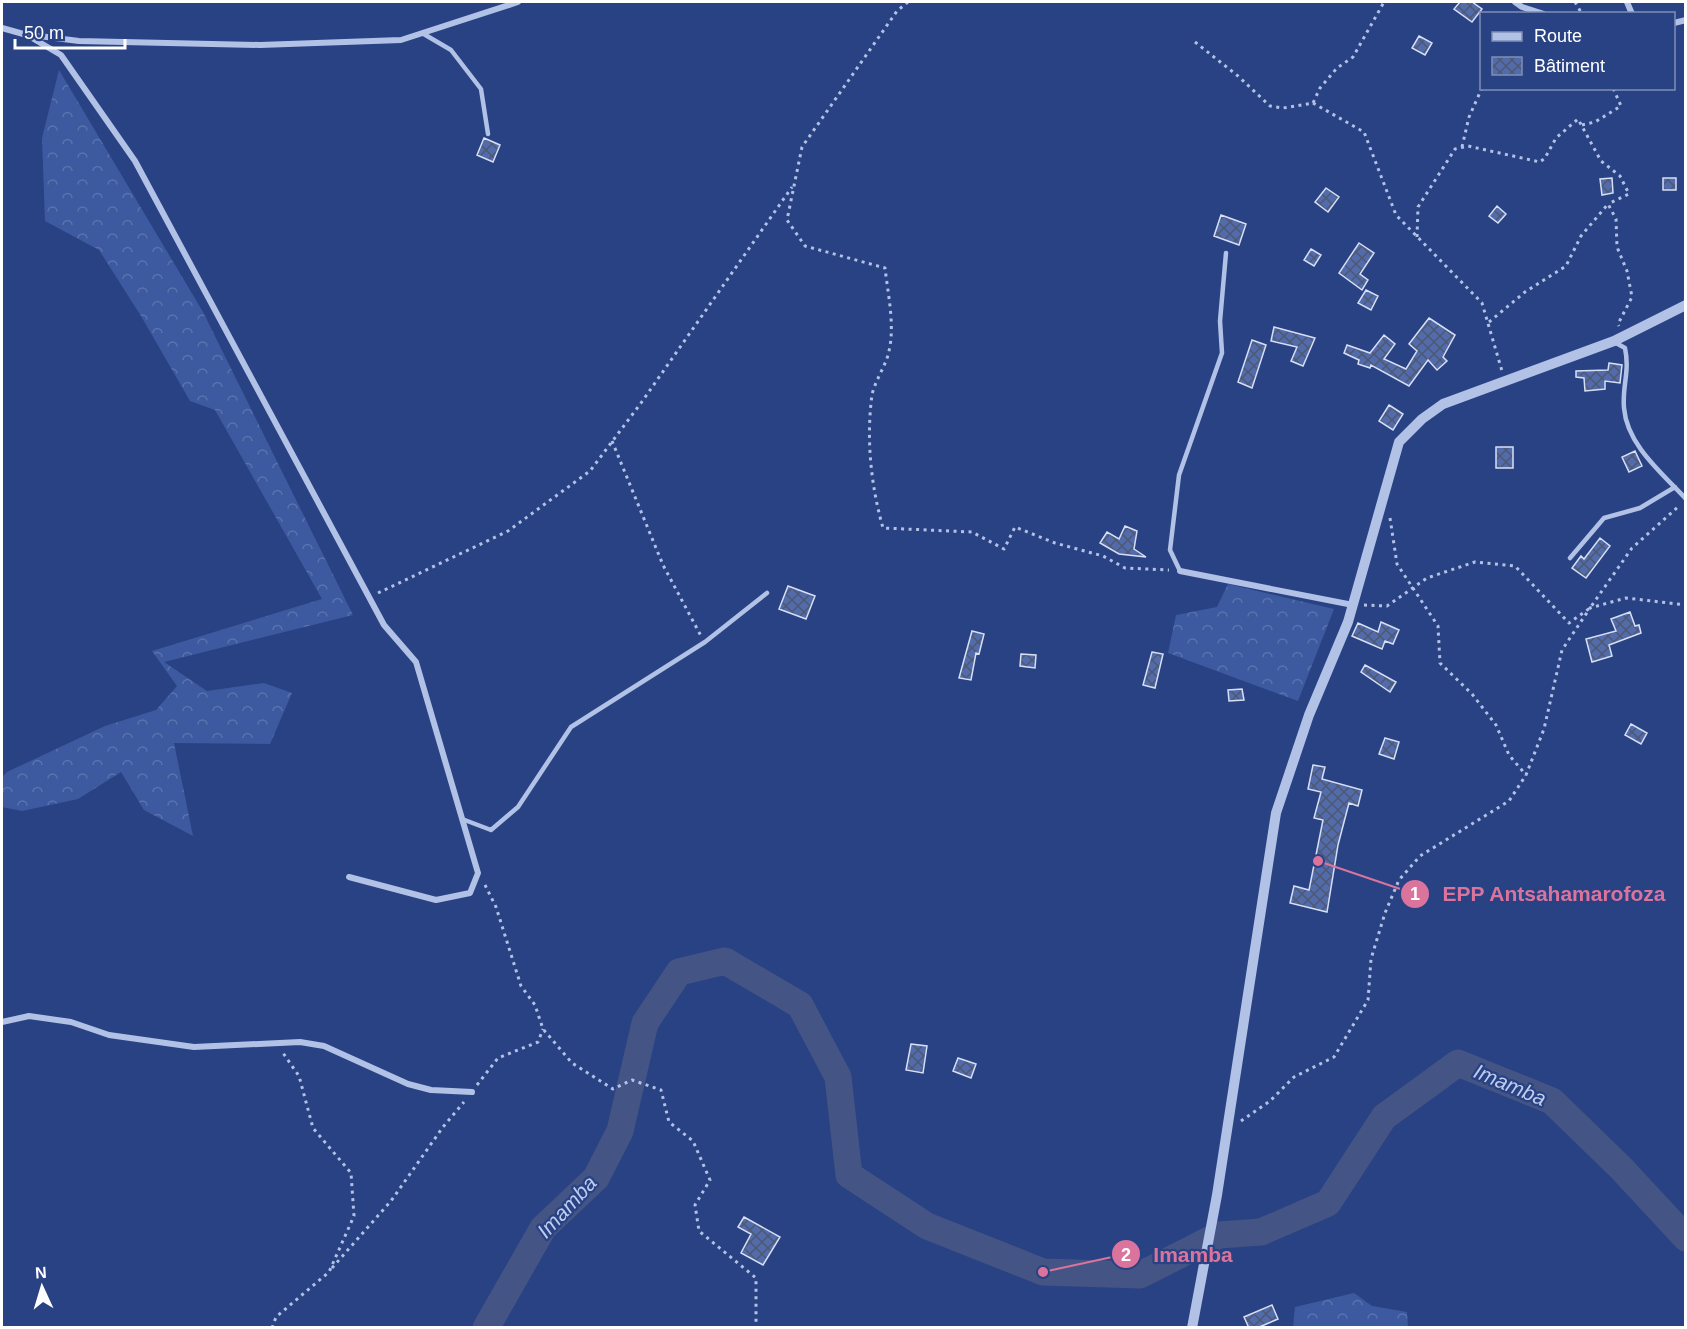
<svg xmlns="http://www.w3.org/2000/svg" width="1687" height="1329" font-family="Helvetica,sans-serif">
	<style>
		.forest { fill: url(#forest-crowns) }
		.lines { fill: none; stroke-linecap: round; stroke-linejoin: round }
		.river { stroke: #445585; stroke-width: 27 }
		.building { fill: url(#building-cross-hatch); stroke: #d6dff6; stroke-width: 1.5 }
		.path { stroke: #b2c2e7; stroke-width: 3; stroke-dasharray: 3 4.5; stroke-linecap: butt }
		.service { stroke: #b2c2e7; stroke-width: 4.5 }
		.minor { stroke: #b2c2e7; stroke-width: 6 }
		.tertiary { stroke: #b2c2e7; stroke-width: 10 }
		.labels { text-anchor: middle; stroke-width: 4.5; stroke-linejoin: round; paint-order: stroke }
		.water-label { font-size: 21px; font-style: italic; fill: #beccee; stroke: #294283 }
		.leader { fill: none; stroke: #da749d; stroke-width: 2 }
		.callout-dot { fill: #da749d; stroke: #294283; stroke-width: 2 }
		.mark-label { font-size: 18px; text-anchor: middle; font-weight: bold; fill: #fff }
		.callout-label { font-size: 21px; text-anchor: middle; font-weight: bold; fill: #da749d; stroke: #294283; stroke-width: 4.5; stroke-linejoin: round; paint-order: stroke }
	</style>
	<defs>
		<pattern id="forest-crowns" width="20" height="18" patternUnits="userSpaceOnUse" patternTransform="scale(1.5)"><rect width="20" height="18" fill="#3d5aa0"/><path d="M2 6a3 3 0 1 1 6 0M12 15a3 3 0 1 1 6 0" fill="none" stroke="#5a73ae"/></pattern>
		<pattern id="building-cross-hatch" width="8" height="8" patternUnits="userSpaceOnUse" patternTransform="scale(1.5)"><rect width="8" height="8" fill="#516bab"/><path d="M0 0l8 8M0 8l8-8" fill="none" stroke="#4e5872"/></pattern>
	</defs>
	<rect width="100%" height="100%" fill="#294283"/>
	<path class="forest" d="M59,70L203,312L353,615L164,662L207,691L264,683L292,693L270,744L174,743L193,836L144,810L121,772L78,799L22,811L2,807V777L7,772L105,726L156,710L177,686L152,651L322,599L215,410L190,401L141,316L99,250L45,221L42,138Z
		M1228,584L1334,609L1298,701L1168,653L1176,615L1217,607Z
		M1354,1293L1372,1306L1407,1312L1408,1327H1293L1295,1307Z"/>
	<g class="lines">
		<path class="river" d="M486,1328L543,1228L596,1178L620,1131L645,1023L679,972L725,961L800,1005L838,1077L849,1175L927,1226L1043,1272L1140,1275L1219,1235L1261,1232L1328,1203L1384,1117L1458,1063L1552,1101L1621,1168L1686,1238"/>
	</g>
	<path class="building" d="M1460,2H1472L1482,9L1472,22L1454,9Z
		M1419,36L1432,43L1425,55L1412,48Z
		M484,138L500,145L493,162L477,155Z
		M1612,178L1613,193L1602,195L1600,179Z
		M1663,178H1676V190H1663Z
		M1326,188L1339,197L1328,212L1315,202Z
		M1497,206L1506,214L1498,223L1489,216Z
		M1221,215L1246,224L1239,245L1214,236Z
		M1359,243L1374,253L1360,274L1368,280L1362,290L1339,273Z
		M1311,249L1321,255L1314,266L1304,260Z
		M1366,290L1378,296L1371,310L1358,303Z
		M1429,318L1455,335L1443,357L1447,361L1437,370L1428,360L1409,386L1371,365L1370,368L1358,364L1359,360L1344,353L1347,345L1370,353L1384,335L1395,344L1384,359L1406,369L1417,351L1409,344Z
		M1274,327L1315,338L1303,366L1291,361L1297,347L1271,341Z
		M1252,340L1266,345L1252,388L1238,382Z
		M1609,363L1622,365L1620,383L1605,381V389L1585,391L1584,378L1576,377V371L1608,370Z
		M1389,405L1403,414L1393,430L1379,421Z
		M1496,447H1513V468H1496Z
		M1635,451L1642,466L1629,472L1622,457Z
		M1125,526L1137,531L1134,549L1146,557L1119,554L1100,543L1107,532L1119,539Z
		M1600,538L1610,546L1586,578L1572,568L1581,556L1584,559Z
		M788,586L815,596L806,619L779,609Z
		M1630,612L1635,626L1639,625L1641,633L1609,645L1612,656L1592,662L1586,639L1616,631L1611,619Z
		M1381,622L1399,630L1393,644L1385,641L1382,649L1352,636L1358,623L1378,632Z
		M972,631L984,634L979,654L976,653L971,680L959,678Z
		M1152,652L1163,654L1155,688L1143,685Z
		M1021,654L1036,655L1035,668L1020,666Z
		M1365,665L1396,682L1390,692L1361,672Z
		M1242,689L1244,700L1229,701L1228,690Z
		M1631,724L1647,733L1641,744L1625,735Z
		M1385,738L1399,742L1394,759L1379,754Z
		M1313,765L1325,767L1322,779L1362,790L1358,806L1349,803L1338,845L1327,912L1290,903L1294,886L1309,890L1323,820L1314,818L1321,792L1308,789Z
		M911,1044L927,1046L923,1073L906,1070Z
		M958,1058L976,1064L971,1078L953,1071Z
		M744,1217L780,1237L763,1265L741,1253L751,1234L738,1227Z
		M1272,1305L1278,1319L1257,1328H1249L1244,1317Z"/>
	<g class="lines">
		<path class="path" d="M908,2L897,11L802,147L787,220L805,246L885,268C888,294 895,326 889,351C886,366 875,380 872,395C866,439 871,486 883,528L972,532L1004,549L1015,527L1055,543L1103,556L1125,568L1169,570
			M1575,2L1582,14
			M1195,42L1238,76L1270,106L1283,108L1313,103L1320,88L1337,68L1353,57L1384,2
			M1313,103L1364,132L1396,215L1482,303L1502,371
			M1582,125L1595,122L1621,106L1613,88
			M1462,147L1469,117L1482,88
			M1417,237L1418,207L1455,149L1468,146L1540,162L1545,158L1556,138L1578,119L1601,161L1620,176L1629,194L1608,204
			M1489,322L1525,292L1566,266L1581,236L1608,204L1616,219L1617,247L1627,271L1632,297L1618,324L1619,326
			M612,441L663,565L701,636
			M1390,518L1397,564L1438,626L1440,663L1472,694L1496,725L1509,755L1526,775
			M378,593L508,531L590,471L641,403L792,187
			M1364,605L1387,606L1427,578L1475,562L1515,566L1569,623L1590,608L1632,548L1680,505
			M485,885L496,907L521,986L535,1005L543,1029L572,1063L613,1089L632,1080L661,1090L669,1122L693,1141L710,1180L695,1205L699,1231L756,1278V1328
			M477,1085L498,1058L538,1042L543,1029
			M1241,1121L1270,1101L1294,1077L1334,1057L1368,1000L1371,959L1385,913L1399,880L1420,856L1509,801L1526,775L1544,729L1562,650L1590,608L1626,598L1686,605
			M332,1268L391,1201L443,1127L464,1102
			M272,1328L276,1317L329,1272L354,1216L351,1173L313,1128L299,1076L283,1053"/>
		<path class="service" d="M422,33L451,50L481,89L488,134
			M1616,343L1625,348C1630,372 1622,386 1624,408C1627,445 1662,473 1686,499
			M1570,558L1604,518L1640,508L1675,487
			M1180,571L1170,550L1179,475L1222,353L1220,321L1226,253
			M462,819L491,830L518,807L571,727L705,642L767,593"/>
		<path class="minor" d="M1515,2L1522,7L1544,14
			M1627,2L1632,14
			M1674,23L1686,20
			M2,28L27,35L61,55L135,161L384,625L416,662L478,873L470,893L436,900L349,877
			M31,35L79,41L260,45L401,40L518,2
			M1180,571L1353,605
			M2,1022L29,1016L71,1022L109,1035L194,1047L300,1042L324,1046L408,1084L431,1090L472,1092"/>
		<path class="tertiary" d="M1192,1328L1217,1195L1276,813L1309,715L1348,622L1399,442L1422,419L1443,404L1614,341L1686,305"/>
	</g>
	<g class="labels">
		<g class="water-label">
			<text transform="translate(1510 1085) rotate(23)" y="7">Imamba</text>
			<text transform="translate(567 1207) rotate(-47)" y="7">Imamba</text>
		</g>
	</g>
	<path class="leader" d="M1318 861L1415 894M1043 1272L1126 1254"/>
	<g class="callout-dot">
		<circle cx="1318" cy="861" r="6"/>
		<circle cx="1043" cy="1272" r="6"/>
		<circle cx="1415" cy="894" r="15"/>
		<circle cx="1126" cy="1254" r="15"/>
	</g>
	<g class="mark-label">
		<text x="1415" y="900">1</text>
		<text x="1126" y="1261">2</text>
	</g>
	<g class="callout-label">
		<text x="1554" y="901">EPP Antsahamarofoza</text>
		<text x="1193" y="1262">Imamba</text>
	</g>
	<rect width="1687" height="1329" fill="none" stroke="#ffffff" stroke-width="6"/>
	<rect x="1480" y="12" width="195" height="78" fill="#294283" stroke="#7f8eb5" stroke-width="1.5"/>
	<rect x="1492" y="32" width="30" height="9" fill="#b2c2e7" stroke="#7f8eb5" stroke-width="1.5"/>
	<text x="1534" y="42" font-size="18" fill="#ffffff">Route</text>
	<rect x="1492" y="57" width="30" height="18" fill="url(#building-cross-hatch)" stroke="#7f8eb5" stroke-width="1.5"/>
	<text x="1534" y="72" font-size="18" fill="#ffffff">Bâtiment</text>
	<g transform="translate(42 1287) rotate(356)" stroke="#294283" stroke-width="4.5" paint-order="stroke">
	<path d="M0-4.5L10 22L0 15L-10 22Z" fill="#ffffff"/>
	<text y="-9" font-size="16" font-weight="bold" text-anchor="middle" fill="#ffffff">N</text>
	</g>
	<path d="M15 39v9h110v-9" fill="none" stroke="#ffffff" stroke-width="3"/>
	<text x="24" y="39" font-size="18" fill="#ffffff" stroke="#294283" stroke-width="4.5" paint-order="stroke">50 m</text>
</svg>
